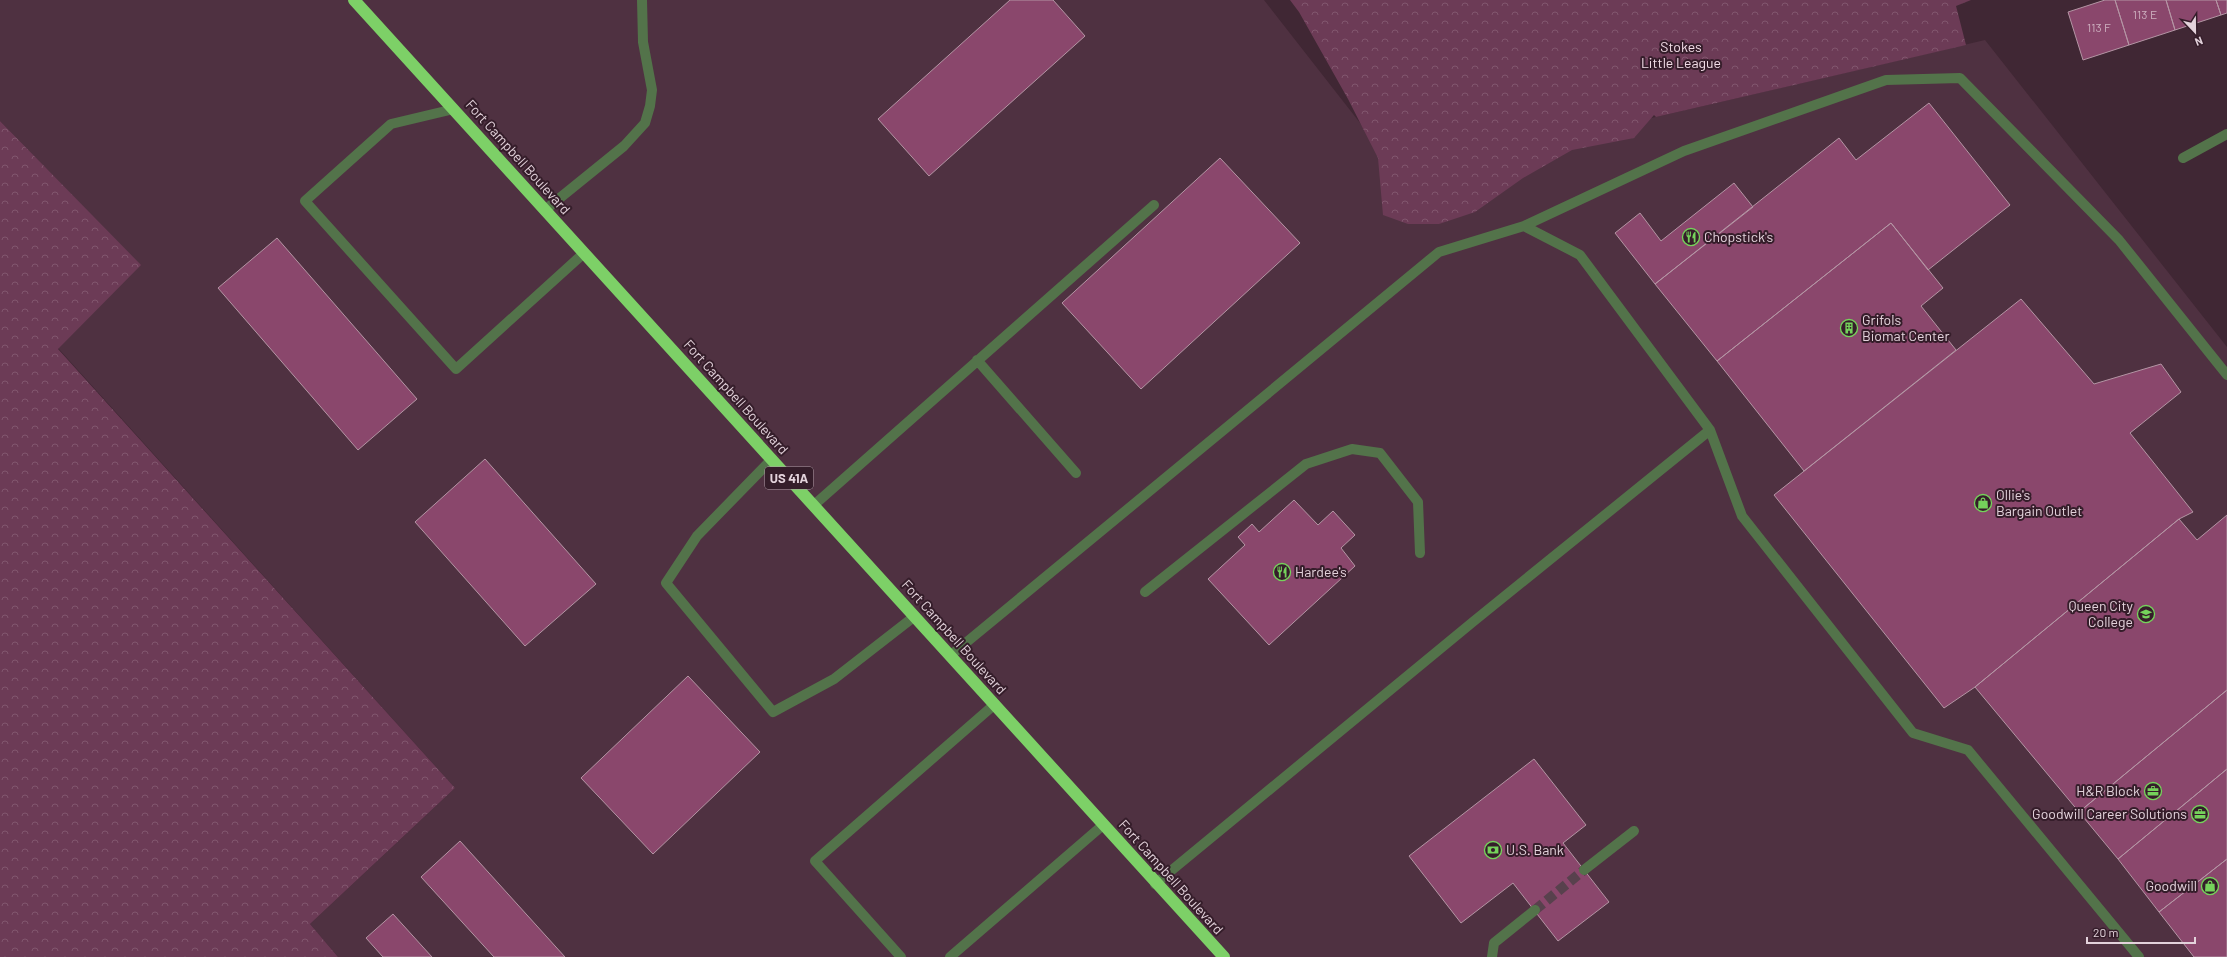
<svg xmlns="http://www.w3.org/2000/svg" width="2227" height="957" font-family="Barlow,sans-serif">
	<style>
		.built { fill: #4f3141 }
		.forest { fill: url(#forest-crowns) }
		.building { fill: #8a476c; stroke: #b495a4 }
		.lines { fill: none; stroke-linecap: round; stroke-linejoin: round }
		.minor-tunnel { stroke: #58414d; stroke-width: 10; stroke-dasharray: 10 5; stroke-linecap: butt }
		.minor { stroke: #53734a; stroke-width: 10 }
		.highway { stroke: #7dd067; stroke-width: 12 }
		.labels { text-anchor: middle; stroke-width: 4; stroke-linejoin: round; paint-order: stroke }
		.number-label { font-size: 12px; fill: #cdafbf }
		.shield { fill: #351d2a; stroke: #af9ca6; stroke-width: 1 }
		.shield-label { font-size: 13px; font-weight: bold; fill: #e3d2db }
		.park-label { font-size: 14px; fill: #f2dde7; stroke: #351d2a }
		.street-label { font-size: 14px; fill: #e3d2db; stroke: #351d2a }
		.poi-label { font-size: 14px; fill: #e3d2db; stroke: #351d2a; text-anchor: start }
	</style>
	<defs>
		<pattern id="forest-crowns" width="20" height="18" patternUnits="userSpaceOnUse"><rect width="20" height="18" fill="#6c3b56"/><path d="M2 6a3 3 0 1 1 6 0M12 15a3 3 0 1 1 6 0" fill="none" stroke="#81566e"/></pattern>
	</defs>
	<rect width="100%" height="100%" fill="#402734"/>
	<path class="built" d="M0,0H1264L1439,224L1540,144L1985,40L2227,347V957H338L310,924L455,788L58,348L140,265L0,121Z"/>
	<path class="forest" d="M1290,0H1971L1956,6L1966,45L1656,117L1654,115L1634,138L1572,150L1523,178L1475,212L1439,224H1408L1383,215L1378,158L1348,99L1299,12Z
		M0,121L141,265L58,349L455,788L310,924L338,957H0Z"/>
	<path class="building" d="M1010,0H1053L1085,36L929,176L878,119Z
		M2105,0H2115L2129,45L2083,60L2068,12Z
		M2115,0H2166L2175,30L2129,45Z
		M2166,0H2216L2221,15L2175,30Z
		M2216,0H2227V13L2221,15Z
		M1929,103L2010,205L1928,270L1891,223L1717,361L1655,284L1839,138L1856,160Z
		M1220,158L1300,243L1141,389L1062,303Z
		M1734,183L1753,207L1655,284L1615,233L1640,213L1661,241Z
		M1891,223L1943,288L1921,306L1956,350L1804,471L1717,361Z
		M277,238L417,399L358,450L218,288Z
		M2021,299L2094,384L2161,364L2181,392L2130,433L2193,512L2179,519L1975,687L1944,708L1774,495Z
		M485,459L596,584L525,646L415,522Z
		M1294,500L1318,525L1333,511L1355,535L1341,548L1355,566L1269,645L1208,579L1245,545L1238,537L1252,524L1259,532Z
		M2227,515V690L2079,812L1975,687L2179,519L2197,540Z
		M688,676L760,752L653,854L581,778Z
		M2227,690V769L2118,859L2079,812Z
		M1534,759L1586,825L1563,843L1609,902L1558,941L1513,883L1461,923L1409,856Z
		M2227,769V859L2159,912L2118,859Z
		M460,841L565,957H494L421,877Z
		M2227,859V957H2194L2159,912Z
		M393,914L432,957H383L366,938Z"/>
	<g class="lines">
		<path class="minor-tunnel" d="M1535,910L1584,870"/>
		<path class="minor" d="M454,109L391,124L305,201L456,369L584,253
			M2183,158L2227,134
			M545,210L624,146L645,123L650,106L652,90L643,42L642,0
			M1524,226L1580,255L1710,430L1742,516L1913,733L1968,750L2139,957
			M977,360L1076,473
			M772,459L697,536L666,583L773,712L834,679L915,616
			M814,505L1154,205
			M1145,592L1306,464L1352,449L1380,453L1418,502L1420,553
			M951,655L1439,252L1524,226L1684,151L1886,80L1960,78L2119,240L2227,375
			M1584,870L1634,831
			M1155,884L1474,621L1710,430
			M901,957L815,861L995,704
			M950,957L1103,825
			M1492,957L1494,943L1535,910"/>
		<path class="highway" d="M354,0L1224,957"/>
	</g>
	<defs>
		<g id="restaurant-ring" transform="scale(0.9)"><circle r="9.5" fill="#351d2a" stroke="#75d25b" stroke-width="1.5"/><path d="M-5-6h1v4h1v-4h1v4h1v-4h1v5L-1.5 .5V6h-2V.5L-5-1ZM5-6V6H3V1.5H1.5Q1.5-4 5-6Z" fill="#75d25b"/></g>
		<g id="building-ring" transform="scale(0.9)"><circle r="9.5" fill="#351d2a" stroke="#75d25b" stroke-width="1.5"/><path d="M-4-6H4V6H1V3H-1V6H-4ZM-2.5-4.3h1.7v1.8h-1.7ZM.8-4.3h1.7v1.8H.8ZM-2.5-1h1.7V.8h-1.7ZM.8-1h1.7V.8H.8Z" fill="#75d25b"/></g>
		<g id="shop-ring" transform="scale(0.9)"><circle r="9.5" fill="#351d2a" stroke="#75d25b" stroke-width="1.5"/><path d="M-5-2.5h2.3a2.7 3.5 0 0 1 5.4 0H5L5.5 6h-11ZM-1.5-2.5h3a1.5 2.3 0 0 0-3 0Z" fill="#75d25b"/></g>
		<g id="university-ring" transform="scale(0.9)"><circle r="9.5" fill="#351d2a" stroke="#75d25b" stroke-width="1.5"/><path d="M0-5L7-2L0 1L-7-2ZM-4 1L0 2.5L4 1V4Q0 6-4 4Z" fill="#75d25b"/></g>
		<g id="office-ring" transform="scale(0.9)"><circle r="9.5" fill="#351d2a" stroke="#75d25b" stroke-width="1.5"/><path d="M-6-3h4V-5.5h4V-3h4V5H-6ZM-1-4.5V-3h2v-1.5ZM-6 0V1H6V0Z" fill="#75d25b"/></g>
		<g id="bank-ring" transform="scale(0.9)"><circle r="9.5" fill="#351d2a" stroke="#75d25b" stroke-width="1.5"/><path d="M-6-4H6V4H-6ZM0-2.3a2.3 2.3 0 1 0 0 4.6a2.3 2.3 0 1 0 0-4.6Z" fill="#75d25b"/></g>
	</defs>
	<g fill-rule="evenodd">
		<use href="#restaurant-ring" x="1691" y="237"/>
		<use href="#building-ring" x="1849" y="328"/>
		<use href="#shop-ring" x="1983" y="503"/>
		<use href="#restaurant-ring" x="1282" y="572"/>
		<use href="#university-ring" x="2146" y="614"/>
		<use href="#office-ring" x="2153" y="791"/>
		<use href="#office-ring" x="2200" y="814"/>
		<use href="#bank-ring" x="1493" y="850"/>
		<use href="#shop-ring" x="2210" y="886"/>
	</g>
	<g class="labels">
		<g class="number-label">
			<text x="2145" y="19">113 E</text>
			<text x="2099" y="32">113 F</text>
		</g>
		<rect class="shield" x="765" y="467" width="48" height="22" rx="3"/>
		<g class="shield-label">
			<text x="789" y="483">US 41A</text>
		</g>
		<g class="park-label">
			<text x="1681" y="52">Stokes<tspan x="1681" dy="16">Little League</tspan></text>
		</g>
		<g class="street-label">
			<text transform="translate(518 157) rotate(48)" y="5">Fort Campbell Boulevard</text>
			<text transform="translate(736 397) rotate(48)" y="5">Fort Campbell Boulevard</text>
			<text transform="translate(954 637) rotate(48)" y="5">Fort Campbell Boulevard</text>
			<text transform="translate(1171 877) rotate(48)" y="5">Fort Campbell Boulevard</text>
		</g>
		<g class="poi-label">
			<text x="1704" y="242">Chopstick's</text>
			<text x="1862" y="325">Grifols<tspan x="1862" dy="16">Biomat Center</tspan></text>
			<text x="1996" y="500">Ollie's<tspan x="1996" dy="16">Bargain Outlet</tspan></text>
			<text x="1295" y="577">Hardee's</text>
			<text x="2133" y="611" text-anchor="end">Queen City<tspan x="2133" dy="16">College</tspan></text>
			<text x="2140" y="796" text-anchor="end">H&amp;R Block</text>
			<text x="2187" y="819" text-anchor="end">Goodwill Career Solutions</text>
			<text x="1506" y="855">U.S. Bank</text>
			<text x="2197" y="891" text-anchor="end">Goodwill</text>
		</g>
	</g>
	<g transform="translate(2195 32) rotate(158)" stroke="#351d2a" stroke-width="3" paint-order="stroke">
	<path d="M0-3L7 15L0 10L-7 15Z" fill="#e3d2db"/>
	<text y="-6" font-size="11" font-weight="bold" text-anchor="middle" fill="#e3d2db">N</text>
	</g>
	<path d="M2087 937v6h108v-6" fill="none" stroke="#e3d2db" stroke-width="2"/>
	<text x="2093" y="937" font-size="12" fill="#e3d2db" stroke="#351d2a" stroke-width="3" paint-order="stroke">20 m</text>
</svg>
